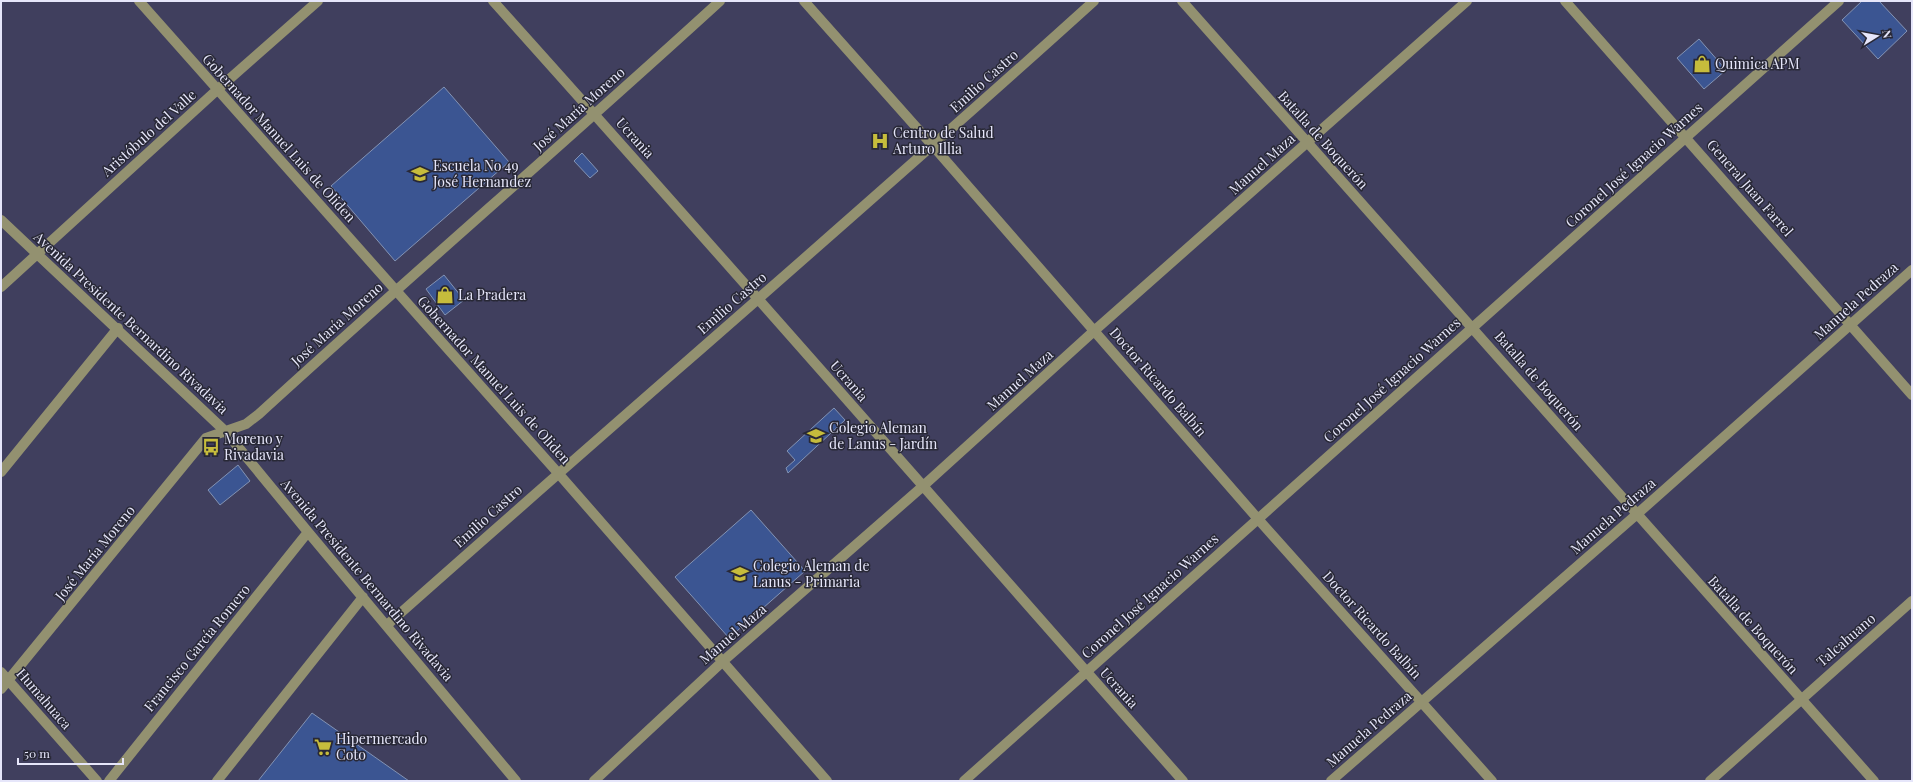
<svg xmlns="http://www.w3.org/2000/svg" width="1913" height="782" font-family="'Playfair Display',serif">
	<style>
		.building { fill: #3b5592; stroke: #8393b4 }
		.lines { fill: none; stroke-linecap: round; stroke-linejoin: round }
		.minor { stroke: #939170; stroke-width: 10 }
		.labels { text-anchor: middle; stroke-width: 3; stroke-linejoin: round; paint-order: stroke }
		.poi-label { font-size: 14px; fill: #e6e6fa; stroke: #282836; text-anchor: start }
		.street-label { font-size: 14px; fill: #e6e6fa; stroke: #282836 }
	</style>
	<rect width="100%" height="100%" fill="#403f5e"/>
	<path class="building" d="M1862,1H1879L1907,31L1878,59L1842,20Z
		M1699,39L1726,70L1704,89L1677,58Z
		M444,87L509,162L395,261L331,186Z
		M582,153L598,171L590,178L574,161Z
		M444,275L464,300L445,315L426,289Z
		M834,408L845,420L788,473L786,468L795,460L787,451Z
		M238,465L250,481L220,505L208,490Z
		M751,510L805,571L729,638L675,577Z
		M312,713L409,781H258Z"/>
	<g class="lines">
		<path class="minor" d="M139,1L558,473L827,781
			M493,1C725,259 953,521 1183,781
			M804,1L933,146L1258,519L1492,781
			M1182,1L1874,781
			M1565,1L1912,395
			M1,220L225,431L308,532L516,781
			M1,287L217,90L318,1
			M1,472L118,328
			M387,625C622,416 861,212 1094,1
			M1,672L97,781
			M1,689L206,438L246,424L259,414C411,275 568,140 720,1
			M109,781L308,532
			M217,781L363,597
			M594,781L722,662L922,487L1094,331L1467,1
			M964,781L1839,1
			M1331,781L1636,515L1912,270
			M1710,781L1912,601"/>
	</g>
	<defs>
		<g id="shop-bare" transform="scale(1.38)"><path d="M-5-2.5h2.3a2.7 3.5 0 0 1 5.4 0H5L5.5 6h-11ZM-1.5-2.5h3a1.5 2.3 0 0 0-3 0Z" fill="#c6bc3c" stroke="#282836" stroke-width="2.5" paint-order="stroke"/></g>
		<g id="hospital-bare" transform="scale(1.38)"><path d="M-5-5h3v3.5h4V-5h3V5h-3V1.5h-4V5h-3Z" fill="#c6bc3c" stroke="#282836" stroke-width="2.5" paint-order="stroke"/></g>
		<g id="school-bare" transform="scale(1.38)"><path d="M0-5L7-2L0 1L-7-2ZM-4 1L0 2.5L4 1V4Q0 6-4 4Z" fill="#c6bc3c" stroke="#282836" stroke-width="2.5" paint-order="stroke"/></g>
		<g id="bus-bare" transform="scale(1.38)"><path d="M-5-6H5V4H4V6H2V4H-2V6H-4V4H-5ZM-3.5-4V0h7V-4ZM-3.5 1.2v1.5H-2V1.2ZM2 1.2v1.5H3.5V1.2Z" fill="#c6bc3c" stroke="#282836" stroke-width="2.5" paint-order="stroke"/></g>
		<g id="supermarket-bare" transform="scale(1.38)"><path d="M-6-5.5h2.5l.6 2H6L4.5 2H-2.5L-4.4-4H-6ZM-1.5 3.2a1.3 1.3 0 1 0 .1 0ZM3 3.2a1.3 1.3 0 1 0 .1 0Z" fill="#c6bc3c" stroke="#282836" stroke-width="2.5" paint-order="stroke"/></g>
	</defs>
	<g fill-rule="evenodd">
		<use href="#shop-bare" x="1702" y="64"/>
		<use href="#hospital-bare" x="880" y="141"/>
		<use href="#school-bare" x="420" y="174"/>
		<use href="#shop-bare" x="445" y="295"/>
		<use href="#school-bare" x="816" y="436"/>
		<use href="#bus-bare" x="211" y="447"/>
		<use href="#school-bare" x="740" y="574"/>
		<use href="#supermarket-bare" x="323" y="747"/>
	</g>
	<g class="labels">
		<g class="poi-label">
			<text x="1715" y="69">Quimica APM</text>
			<text x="893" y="138">Centro de Salud<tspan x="893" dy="16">Arturo Illia</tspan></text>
			<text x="433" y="171">Escuela No 49<tspan x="433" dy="16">José Hernandez</tspan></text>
			<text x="458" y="300">La Pradera</text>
			<text x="829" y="433">Colegio Aleman<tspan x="829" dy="16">de Lanus - Jardín</tspan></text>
			<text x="224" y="444">Moreno y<tspan x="224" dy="16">Rivadavia</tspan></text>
			<text x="753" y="571">Colegio Aleman de<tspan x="753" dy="16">Lanus - Primaria</tspan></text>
			<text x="336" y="744">Hipermercado<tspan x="336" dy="16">Coto</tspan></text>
		</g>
		<g class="street-label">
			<text transform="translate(984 81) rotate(-42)" y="5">Emilio Castro</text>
			<text transform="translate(579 109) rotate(-42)" y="5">José María Moreno</text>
			<text transform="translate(149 133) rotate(-42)" y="5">Aristóbulo del Valle</text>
			<text transform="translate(279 138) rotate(48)" y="5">Gobernador Manuel Luis de Oliden</text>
			<text transform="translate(635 138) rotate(48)" y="5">Ucrania</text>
			<text transform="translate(1323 140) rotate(48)" y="5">Batalla de Boquerón</text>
			<text transform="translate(1262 164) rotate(-42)" y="5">Manuel Maza</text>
			<text transform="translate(1634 165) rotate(-42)" y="5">Coronel José Ignacio Warnes</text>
			<text transform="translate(1750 188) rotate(49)" y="5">General Juan Farrel</text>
			<text transform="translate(1856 301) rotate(-42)" y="5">Manuela Pedraza</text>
			<text transform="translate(732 303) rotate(-41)" y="5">Emilio Castro</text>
			<text transform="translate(131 323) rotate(43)" y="5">Avenida Presidente Bernardino Rivadavia</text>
			<text transform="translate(337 324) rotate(-42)" y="5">José María Moreno</text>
			<text transform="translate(494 380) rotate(48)" y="5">Gobernador Manuel Luis de Oliden</text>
			<text transform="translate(1020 380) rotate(-42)" y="5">Manuel Maza</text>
			<text transform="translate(1392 380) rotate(-42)" y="5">Coronel José Ignacio Warnes</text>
			<text transform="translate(849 381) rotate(49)" y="5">Ucrania</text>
			<text transform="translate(1539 381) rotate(49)" y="5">Batalla de Boquerón</text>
			<text transform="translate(1158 382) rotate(49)" y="5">Doctor Ricardo Balbín</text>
			<text transform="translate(488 516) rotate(-42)" y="5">Emilio Castro</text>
			<text transform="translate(1613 516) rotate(-41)" y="5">Manuela Pedraza</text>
			<text transform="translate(95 553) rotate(-51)" y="5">José María Moreno</text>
			<text transform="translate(367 580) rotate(50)" y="5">Avenida Presidente Bernardino Rivadavia</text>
			<text transform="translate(1150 596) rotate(-42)" y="5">Coronel José Ignacio Warnes</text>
			<text transform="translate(1372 625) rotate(48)" y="5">Doctor Ricardo Balbín</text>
			<text transform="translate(1753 625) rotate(48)" y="5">Batalla de Boquerón</text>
			<text transform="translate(733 634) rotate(-41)" y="5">Manuel Maza</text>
			<text transform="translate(1846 640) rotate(-41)" y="5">Talcahuano</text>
			<text transform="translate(197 648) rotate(-51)" y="5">Francisco García Romero</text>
			<text transform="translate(1119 688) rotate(48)" y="5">Ucrania</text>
			<text transform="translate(44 699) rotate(49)" y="5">Humahuaca</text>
			<text transform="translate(1369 729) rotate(-41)" y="5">Manuela Pedraza</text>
		</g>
	</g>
	<rect width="1913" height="782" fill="none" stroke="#e6e6fa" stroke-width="4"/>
	<g transform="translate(1877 36) rotate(79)" stroke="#282836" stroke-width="3" paint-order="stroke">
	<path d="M0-3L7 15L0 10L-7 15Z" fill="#e6e6fa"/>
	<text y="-6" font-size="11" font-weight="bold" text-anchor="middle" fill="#e6e6fa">N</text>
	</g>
	<path d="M18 758v6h105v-6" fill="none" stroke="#e6e6fa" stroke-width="2"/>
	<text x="24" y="758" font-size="12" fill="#e6e6fa" stroke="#282836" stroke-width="3" paint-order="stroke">50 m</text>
</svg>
